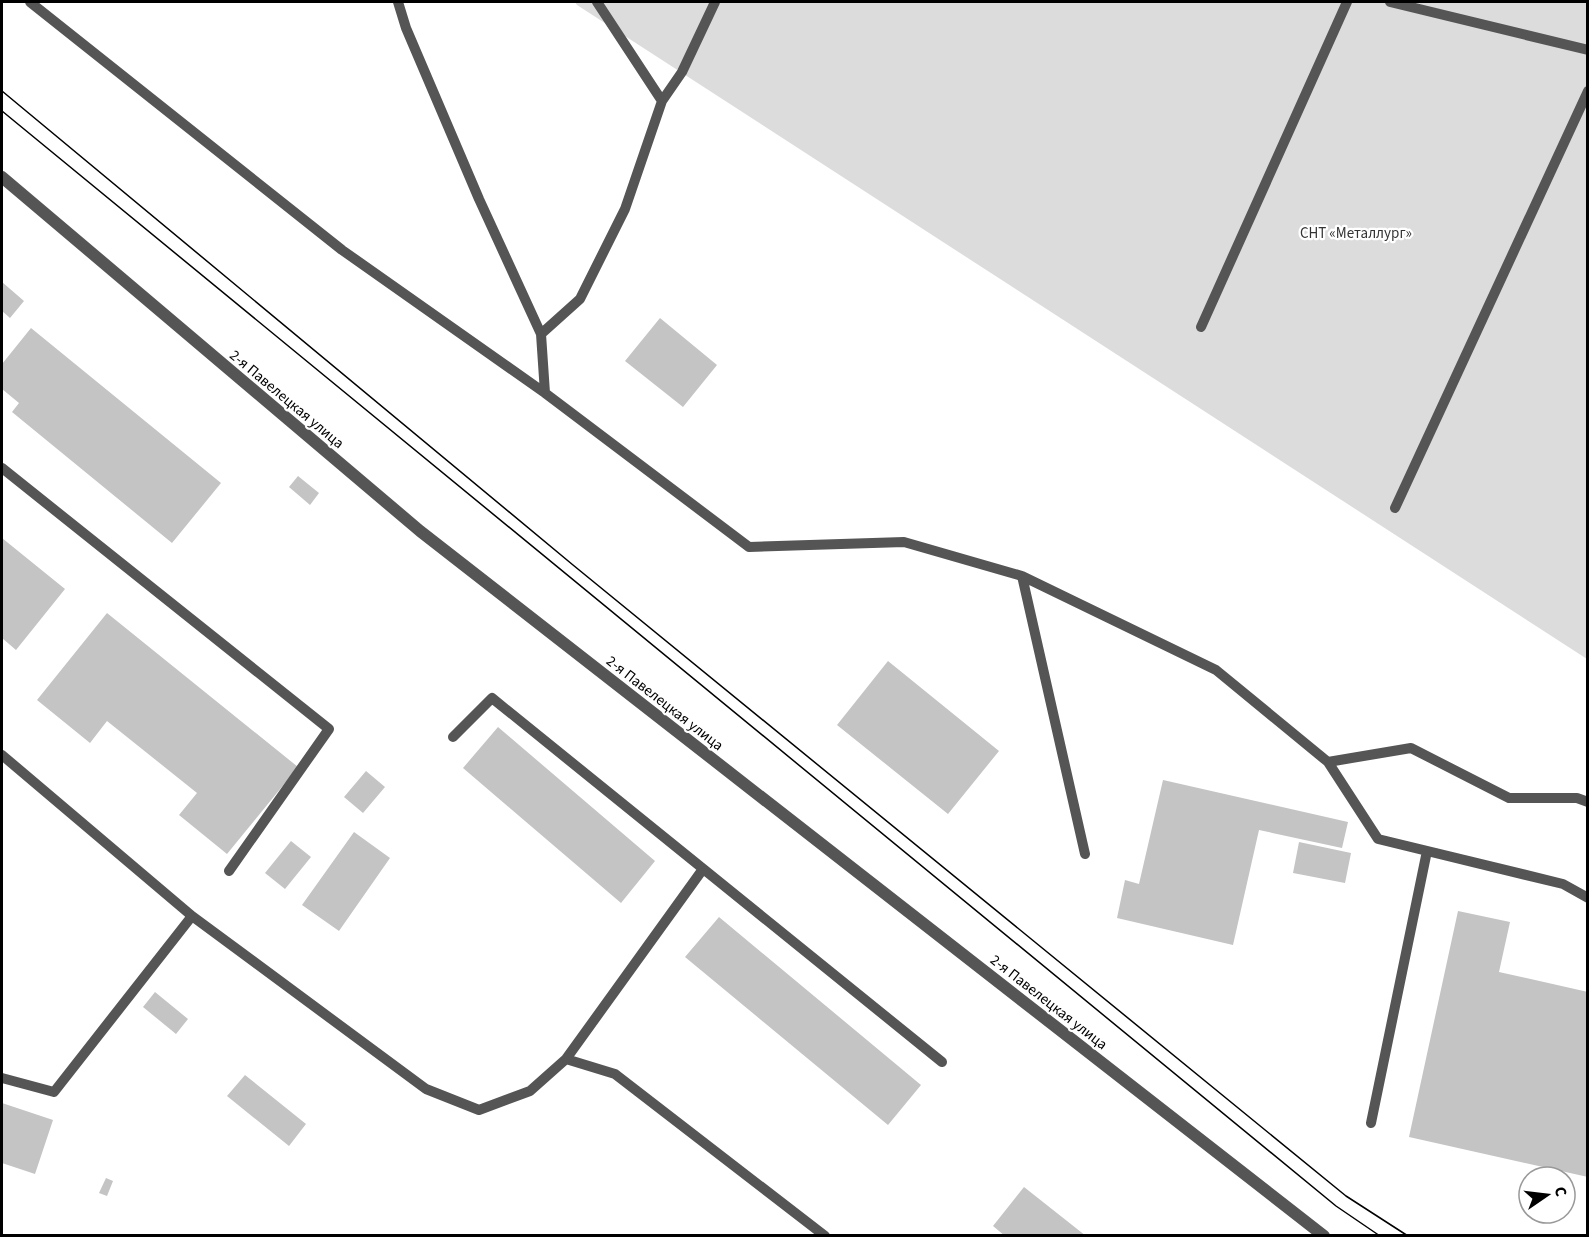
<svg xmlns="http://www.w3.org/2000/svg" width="1589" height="1237" font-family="'Source Sans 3',sans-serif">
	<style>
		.green { fill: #dcdcdc }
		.building { fill: #c4c4c4 }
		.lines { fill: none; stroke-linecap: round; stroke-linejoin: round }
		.service { stroke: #555; stroke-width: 10 }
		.minor { stroke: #555; stroke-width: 12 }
		.tram { stroke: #000; stroke-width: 1.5 }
		.labels { text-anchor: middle; stroke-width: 4.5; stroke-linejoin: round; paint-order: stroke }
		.park-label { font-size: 15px; fill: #333; stroke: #fff }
		.street-label { font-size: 15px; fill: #000; stroke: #fff }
	</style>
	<rect width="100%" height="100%" fill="#fff"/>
	<path class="green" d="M575,2H1587V659L577,5Z"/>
	<path class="building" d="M2,282L24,301L10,318L2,311Z
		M660,318L717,365L683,407L625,361Z
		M31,328L221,483L172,543L12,412L19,403L2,389V364Z
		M298,476L319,493L310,505L289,487Z
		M2,538L65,589L16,650L2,638Z
		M107,613L298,767L227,854L179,815L197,793L107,721L90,743L37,700Z
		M888,661L999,751L948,814L837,725Z
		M498,727L655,861L621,903L463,768Z
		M366,771L385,787L363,813L344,797Z
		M1163,780L1348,822L1342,848L1259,830L1233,945L1117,918L1125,880L1139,884Z
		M354,832L390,858L339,931L302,905Z
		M291,841L311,857L285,889L265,873Z
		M1299,842L1351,853L1345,883L1293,873Z
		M1458,911L1510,922L1499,972L1588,992V1177L1409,1137Z
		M719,917L921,1085L888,1125L685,957Z
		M155,992L188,1019L176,1034L143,1007Z
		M245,1075L306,1124L289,1146L227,1096Z
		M2,1103L53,1120L35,1174L2,1163Z
		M106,1178L113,1181L107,1196L99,1193Z
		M1024,1187L1086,1236H1005L993,1226Z"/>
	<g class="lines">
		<path class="service" d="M30,2L342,250L545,393L749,547L904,542L1022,576L1216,670L1328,762L1411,748L1509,798H1577L1588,802
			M398,2L406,28L479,199L541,334L545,393
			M597,2L662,101
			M1390,2L1588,50
			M1201,327L1347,2
			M541,334L580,299L625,209L662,101L682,72L715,2
			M2,468L329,729L229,871
			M1395,508L1588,91
			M1022,576L1085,854
			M453,737L492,698L942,1062
			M2,755L192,916L426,1089L479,1110L530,1091L566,1059L615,1074L825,1236
			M1328,762L1378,839L1563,884L1588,898
			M566,1059L703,869
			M2,1078L54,1092L192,916
			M1371,1123L1427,851"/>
		<path class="minor" d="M2,177L420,531L1324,1236"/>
		<path class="tram" d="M2,91L573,565L1346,1196L1408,1236
			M2,111L1336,1206L1380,1236"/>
	</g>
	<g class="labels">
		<g class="park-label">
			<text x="1356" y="238">СНТ «Металлург»</text>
		</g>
		<g class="street-label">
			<text transform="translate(287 399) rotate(40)" y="5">2-я Павелецкая улица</text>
			<text transform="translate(665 703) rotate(38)" y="5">2-я Павелецкая улица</text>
			<text transform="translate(1049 1002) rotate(38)" y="5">2-я Павелецкая улица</text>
		</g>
	</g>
	<rect width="1589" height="1237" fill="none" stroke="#000000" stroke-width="6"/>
	<g transform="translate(1547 1195) rotate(76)"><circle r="28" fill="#ffffff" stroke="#999999" stroke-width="1.5"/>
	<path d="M0-4.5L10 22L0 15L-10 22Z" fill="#000000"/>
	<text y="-9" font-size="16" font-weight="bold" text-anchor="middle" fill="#000000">С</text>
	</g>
</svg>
